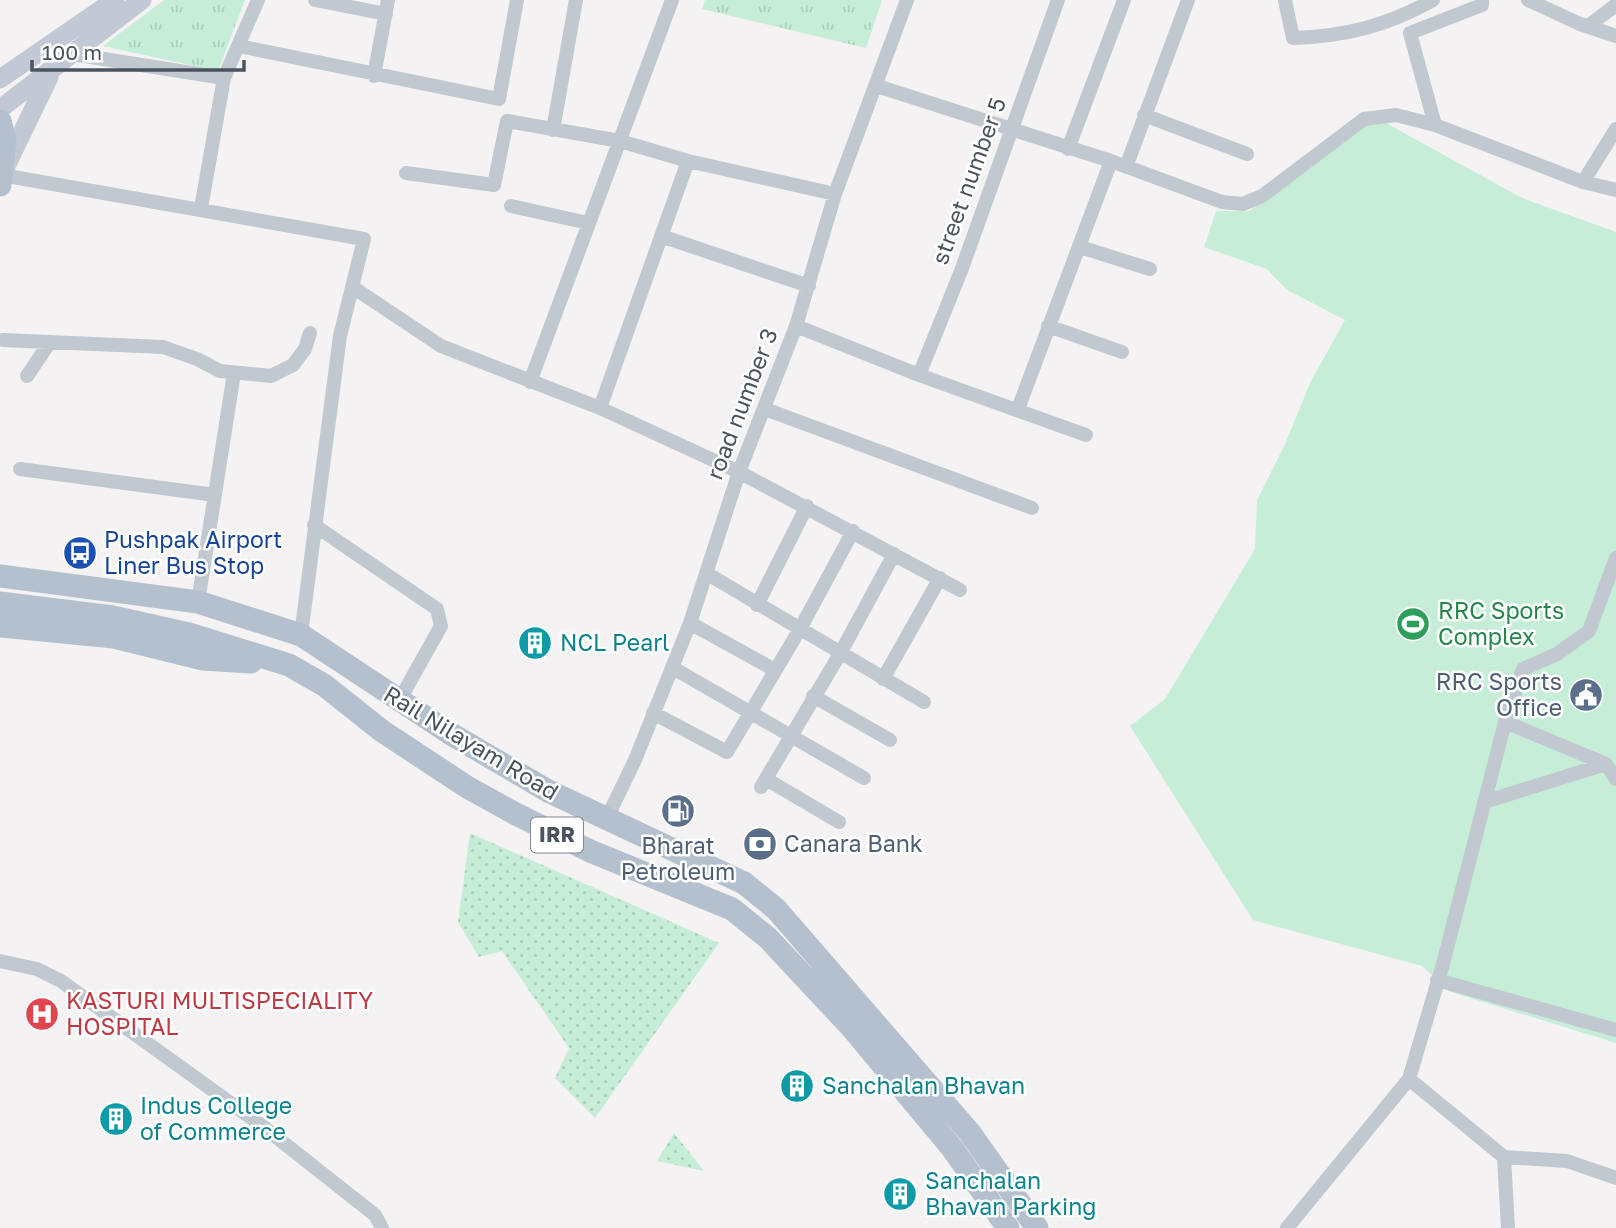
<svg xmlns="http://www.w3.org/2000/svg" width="1616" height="1228" font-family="'Golos Text',sans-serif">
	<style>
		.grass { fill: url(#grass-dots) }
		.park { fill: url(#park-tufts) }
		.garden { fill: #c6edd8 }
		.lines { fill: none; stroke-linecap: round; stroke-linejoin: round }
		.street { stroke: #c1c8cf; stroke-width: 14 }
		.secondary { stroke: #c2c9d4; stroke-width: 19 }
		.primary { stroke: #b5c0ce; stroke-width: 23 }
		.labels { text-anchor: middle; stroke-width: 5; stroke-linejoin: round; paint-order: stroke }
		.shield { fill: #fff; stroke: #81878e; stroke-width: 2 }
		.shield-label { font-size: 21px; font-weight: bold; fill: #4b545e }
		.street-label { font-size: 23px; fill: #4b545e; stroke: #fff }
		.transit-label { font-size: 23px; fill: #164399; stroke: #fff; text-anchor: start }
		.leisure-label { font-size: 23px; fill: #27864d; stroke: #fff; text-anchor: start }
		.culture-label { font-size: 23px; fill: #0d838f; stroke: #fff; text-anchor: start }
		.service-label { font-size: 23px; fill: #4e5e75; stroke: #fff; text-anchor: end }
		.health-label { font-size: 23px; fill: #be3a42; stroke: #fff; text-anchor: start }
	</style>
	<defs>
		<pattern id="grass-dots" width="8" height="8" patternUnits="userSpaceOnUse" patternTransform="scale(1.75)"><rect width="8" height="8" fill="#c6edd8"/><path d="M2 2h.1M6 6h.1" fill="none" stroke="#accdbc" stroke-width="1.8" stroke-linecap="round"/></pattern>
		<pattern id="park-tufts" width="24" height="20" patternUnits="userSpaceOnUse" patternTransform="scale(1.75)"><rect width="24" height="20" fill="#c6edd8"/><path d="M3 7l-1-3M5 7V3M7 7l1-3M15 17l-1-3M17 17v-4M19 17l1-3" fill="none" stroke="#accdbc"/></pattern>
	</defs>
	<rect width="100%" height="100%" fill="#f4f2f2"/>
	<path class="grass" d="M470,833L719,943L595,1118L555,1078L569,1048L502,951L479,957L458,922Z
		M674,1133L704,1171L657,1161Z"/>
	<path class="park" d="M164,0H245L218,71L103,46Z
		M705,0H882L866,48L702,9Z"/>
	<path class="garden" d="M1375,117L1522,198L1616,232V1043L1451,992L1422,966L1253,920L1130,726L1165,699L1255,549L1257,500L1286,442L1311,381L1345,320L1287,290L1267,269L1204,247L1216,211H1249L1307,171Z"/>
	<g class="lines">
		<path class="street" d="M315,0L386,14
			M1285,0L1293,38C1347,36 1386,26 1433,0
			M1528,0L1580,24L1616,36
			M1588,26L1616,5
			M239,46L499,99L517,0
			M72,54L224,78
			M374,76L388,0
			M877,86L1111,161L1222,202L1243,204L1262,196L1364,119L1396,115L1435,125L1583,182L1616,190
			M1144,115L1247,154
			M1435,125L1410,33L1482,5V0
			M553,130L576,0
			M1068,149L1124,0
			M1126,167L1188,0
			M406,173L494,185L507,121L620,141L688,161L835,194
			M2,175L364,239L340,336L301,635
			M1583,182L1616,129
			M511,206L588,223
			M201,208L224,78L258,0
			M661,236L809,286
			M1080,247L1150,269
			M354,288L441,346L600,408L739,472L960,590
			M796,326L919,375L1086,435
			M1048,326L1122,352
			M3,340L163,347L197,359L220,371L271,376L293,365L305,349L310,333
			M919,375L961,271L1058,0
			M27,376L50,342
			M530,382L672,0
			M600,408L688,161
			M765,409L1032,508
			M1018,409L1111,161
			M20,469L215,495
			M314,525L437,609L441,626L399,701
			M706,573L924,702
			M198,602L234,373
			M757,605L807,506
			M690,623L775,670
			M673,668L864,778
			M883,679L940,578
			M813,696L890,740
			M653,713L727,752L800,629L853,531
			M1505,722L1606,764
			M766,779L839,822
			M761,787L841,652L894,554
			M1484,802L1606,764L1616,779
			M606,820L635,760L690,623L739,472L796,326L835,194L907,0
			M0,961L37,969L61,981L261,1125L375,1215L382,1228
			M1437,980L1616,1030
			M1409,1079L1504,1157L1508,1228
			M1504,1157L1567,1161L1616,1178
			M1287,1228L1409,1079L1443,964L1505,722L1523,669L1557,654L1589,631L1616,558"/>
		<path class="secondary" d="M0,79L115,0
			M0,109L142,0
			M6,166L49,77"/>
		<path class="primary" d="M0,121L5,140L0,185
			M0,576L198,602L301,635L451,734L548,791L744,883L776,909L970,1133L1037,1228
			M0,603L113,617L189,634L289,665L324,685L382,731L467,787L514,813L590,851L732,909L768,938L852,1028L952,1148L1008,1228
			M0,626L114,637L203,659L251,662"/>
	</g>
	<defs>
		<g id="bus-disc" transform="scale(1.75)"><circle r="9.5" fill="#1a4fb4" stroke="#fff"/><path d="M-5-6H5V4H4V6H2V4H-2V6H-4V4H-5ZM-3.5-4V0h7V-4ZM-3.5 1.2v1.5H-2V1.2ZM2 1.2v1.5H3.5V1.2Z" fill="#fff"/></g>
		<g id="stadium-disc" transform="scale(1.75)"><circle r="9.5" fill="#2e9e5b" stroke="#fff"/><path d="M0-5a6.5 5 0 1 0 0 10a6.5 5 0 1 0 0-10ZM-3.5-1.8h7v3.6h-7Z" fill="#fff"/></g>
		<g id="building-disc" transform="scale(1.75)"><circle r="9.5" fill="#0f9aa8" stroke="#fff"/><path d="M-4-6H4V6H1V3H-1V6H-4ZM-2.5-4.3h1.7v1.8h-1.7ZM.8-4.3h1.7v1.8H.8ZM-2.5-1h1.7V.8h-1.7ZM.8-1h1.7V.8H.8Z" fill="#fff"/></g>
		<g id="civic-disc" transform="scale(1.75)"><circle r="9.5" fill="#5c6f8a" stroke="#fff"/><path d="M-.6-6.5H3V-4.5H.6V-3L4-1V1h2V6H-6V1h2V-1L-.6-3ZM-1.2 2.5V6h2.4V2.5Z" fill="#fff"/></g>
		<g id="fuel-disc" transform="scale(1.75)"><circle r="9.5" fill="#5c6f8a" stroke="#fff"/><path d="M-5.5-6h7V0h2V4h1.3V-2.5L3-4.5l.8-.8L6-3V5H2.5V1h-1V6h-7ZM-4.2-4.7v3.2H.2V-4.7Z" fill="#fff"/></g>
		<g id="bank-disc" transform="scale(1.75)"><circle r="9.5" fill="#5c6f8a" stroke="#fff"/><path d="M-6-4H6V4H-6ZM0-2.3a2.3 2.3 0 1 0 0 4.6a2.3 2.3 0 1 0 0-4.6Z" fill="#fff"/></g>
		<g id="hospital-disc" transform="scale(1.75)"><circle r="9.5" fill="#e0444e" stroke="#fff"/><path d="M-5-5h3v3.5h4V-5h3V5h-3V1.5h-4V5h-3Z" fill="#fff"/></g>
	</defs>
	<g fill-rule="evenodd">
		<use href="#bus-disc" x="80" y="553"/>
		<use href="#stadium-disc" x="1413" y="624"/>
		<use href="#building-disc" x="535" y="643"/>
		<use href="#civic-disc" x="1586" y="695"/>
		<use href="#fuel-disc" x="678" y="811"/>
		<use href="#bank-disc" x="760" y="844"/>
		<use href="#hospital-disc" x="42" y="1014"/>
		<use href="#building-disc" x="797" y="1086"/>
		<use href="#building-disc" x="116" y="1119"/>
		<use href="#building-disc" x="900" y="1194"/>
	</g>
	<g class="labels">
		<rect class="shield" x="531" y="817.5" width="52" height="35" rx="5"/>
		<g class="shield-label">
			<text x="557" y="842">IRR</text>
		</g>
		<g class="street-label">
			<text transform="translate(969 181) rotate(-70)" y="8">street number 5</text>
			<text transform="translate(742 404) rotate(-69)" y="8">road number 3</text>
			<text transform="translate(471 743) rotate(31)" y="8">Rail Nilayam Road</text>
		</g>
		<g class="transit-label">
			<text x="104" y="548">Pushpak Airport<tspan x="104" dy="26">Liner Bus Stop</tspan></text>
		</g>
		<g class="leisure-label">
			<text x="1438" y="619">RRC Sports<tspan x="1438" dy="26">Complex</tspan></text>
		</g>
		<g class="culture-label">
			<text x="560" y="651">NCL Pearl</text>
			<text x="822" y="1094">Sanchalan Bhavan</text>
			<text x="140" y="1114">Indus College<tspan x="140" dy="26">of Commerce</tspan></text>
			<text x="925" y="1189">Sanchalan<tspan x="925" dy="26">Bhavan Parking</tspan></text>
		</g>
		<g class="service-label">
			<text x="1562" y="690">RRC Sports<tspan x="1562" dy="26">Office</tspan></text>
			<text x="784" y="852" text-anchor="start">Canara Bank</text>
			<text x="678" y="854" text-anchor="middle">Bharat<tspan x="678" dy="26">Petroleum</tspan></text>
		</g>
		<g class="health-label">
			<text x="66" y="1009">KASTURI MULTISPECIALITY<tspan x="66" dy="26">HOSPITAL</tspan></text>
		</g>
	</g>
	<path d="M32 60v10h212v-10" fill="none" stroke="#4b545e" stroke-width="3.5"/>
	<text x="42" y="60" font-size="21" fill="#4b545e" stroke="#ffffff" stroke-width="5" paint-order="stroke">100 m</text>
</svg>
